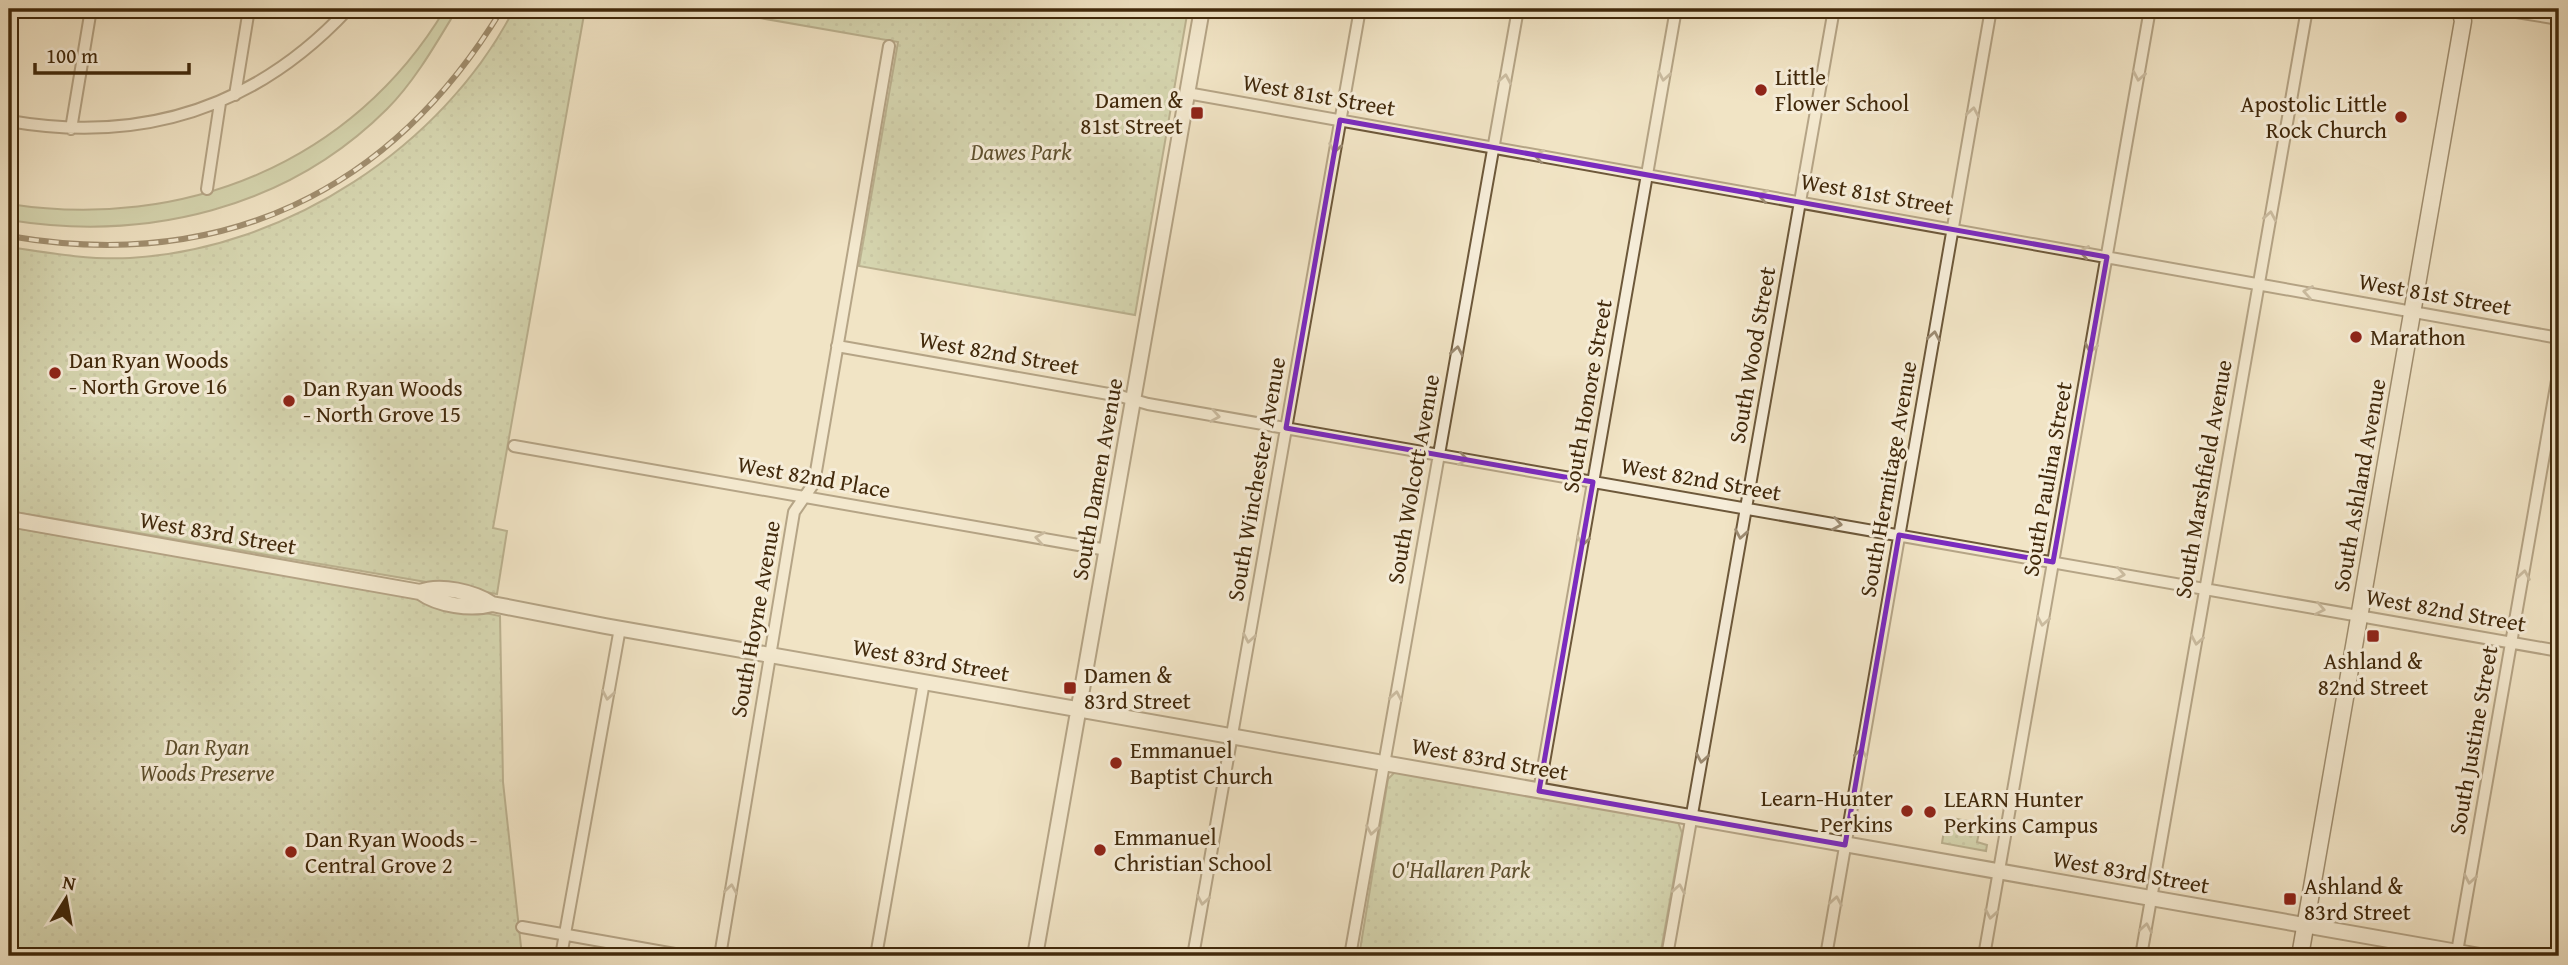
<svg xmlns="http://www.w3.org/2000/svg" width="2568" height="965" font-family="'Gentium Book Plus',serif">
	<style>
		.grass { fill: #b6c597; stroke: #7c7751; stroke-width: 2 }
		.park { fill: url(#park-dots); stroke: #7c7751; stroke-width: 2 }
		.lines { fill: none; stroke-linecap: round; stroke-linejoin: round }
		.minor-casing { stroke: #6d583a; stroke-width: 14 }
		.tertiary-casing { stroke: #6d583a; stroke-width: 18 }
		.secondary-casing { stroke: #41290b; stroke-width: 19 }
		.minor { stroke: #f6edd9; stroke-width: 10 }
		.tertiary { stroke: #f6edd9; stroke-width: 14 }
		.secondary { stroke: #f6edd9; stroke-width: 16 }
		.rail-casing { stroke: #41290b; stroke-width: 6 }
		.rail { stroke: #f6edd9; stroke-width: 3.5; stroke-dasharray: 10; stroke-linecap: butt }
		.oneway { stroke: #9c8b72 }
		.marked { fill: none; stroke: #7b2cbf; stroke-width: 5; stroke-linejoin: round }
		.poi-dot { fill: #8f2418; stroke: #f6edd9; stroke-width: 2.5 }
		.labels { text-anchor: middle; stroke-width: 6; stroke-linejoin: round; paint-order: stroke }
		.poi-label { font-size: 23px; fill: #41290b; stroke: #f6edd9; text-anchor: start }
		.street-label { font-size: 23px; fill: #41290b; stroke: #f6edd9 }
		.park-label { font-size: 23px; font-style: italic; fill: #5e502e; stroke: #f6edd9 }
	</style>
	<defs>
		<pattern id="park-dots" width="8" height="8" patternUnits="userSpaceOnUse" patternTransform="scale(1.75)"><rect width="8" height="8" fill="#b6c597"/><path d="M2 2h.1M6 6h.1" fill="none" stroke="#9ea981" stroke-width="1.8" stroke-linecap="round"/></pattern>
	</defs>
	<rect width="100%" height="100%" fill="#f1e4c5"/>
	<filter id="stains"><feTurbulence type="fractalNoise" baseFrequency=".00286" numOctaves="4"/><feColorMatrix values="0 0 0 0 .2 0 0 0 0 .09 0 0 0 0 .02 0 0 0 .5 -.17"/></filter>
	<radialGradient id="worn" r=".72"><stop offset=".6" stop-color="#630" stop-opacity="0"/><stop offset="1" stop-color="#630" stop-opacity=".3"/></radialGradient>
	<path class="grass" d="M445,9H457C437,42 415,81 387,109C287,209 146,242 9,220V204C183,231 353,163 445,9Z"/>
	<path class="park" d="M514,9H585L493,528L507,531L497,594L9,511V247C49,253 89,260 130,258C286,249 443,147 514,9Z
		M708,9H1188L1135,315L859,266L898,42Z
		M9,527L346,585L500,616L503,782L522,956H9Z
		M1396,771L1678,822L1682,833L1660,956H1359L1388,779Z
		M1957,819L1989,825V829L1980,828L1977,842L1987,845L1986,851L1942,843L1945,824L1956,826Z"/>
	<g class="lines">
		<g class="minor-casing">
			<path id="minor" d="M2498,9L2559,19
				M1187,93L2559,338
				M235,95L249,9
				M9,121C142,144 255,109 348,9
				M71,129L91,9
				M207,189L220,103
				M837,346L1120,396L1148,404L2559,651
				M514,446L1107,550
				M1539,791L1676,9
				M522,927L686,956
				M2457,952L2559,369
				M561,956L620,628
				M720,956L794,512L814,483L889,46
				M876,956L924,682
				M1193,956L1360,9
				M1350,956L1518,9
				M1667,956L1834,9
				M1826,956L1991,9
				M1984,956L2150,9
				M2141,956L2307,9"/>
		</g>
		<g class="tertiary-casing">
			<path id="tertiary" d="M9,519L420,592C438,605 471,610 492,604
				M420,592C440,584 474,592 492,604L605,626L2480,956
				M1035,956L1202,9"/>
		</g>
		<g class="secondary-casing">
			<path id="secondary" d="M2300,956L2463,21L2460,9"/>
		</g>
		<use href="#minor" class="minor"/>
		<use href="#tertiary" class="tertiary"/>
		<use href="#secondary" class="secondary"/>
		<g class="rail-casing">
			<path id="rail" d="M9,236C221,273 391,193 502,9"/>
		</g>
		<use href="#rail" class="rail"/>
	</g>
	<defs><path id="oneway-chevron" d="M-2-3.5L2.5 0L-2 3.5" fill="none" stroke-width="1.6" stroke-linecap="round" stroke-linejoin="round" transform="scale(1.75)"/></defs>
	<g class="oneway">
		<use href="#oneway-chevron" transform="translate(1664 76) rotate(100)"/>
		<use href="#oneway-chevron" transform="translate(2139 76) rotate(100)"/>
		<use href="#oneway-chevron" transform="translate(1505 79) rotate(-80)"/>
		<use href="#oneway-chevron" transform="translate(1973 112) rotate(-80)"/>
		<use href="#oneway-chevron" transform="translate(1335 148) rotate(100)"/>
		<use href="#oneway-chevron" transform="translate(1539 156) rotate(-170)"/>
		<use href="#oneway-chevron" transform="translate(1763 196) rotate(-170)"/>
		<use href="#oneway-chevron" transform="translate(2270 216) rotate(-80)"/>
		<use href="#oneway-chevron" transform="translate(2084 252) rotate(-170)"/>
		<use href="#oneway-chevron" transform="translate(2308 292) rotate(-170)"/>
		<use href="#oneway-chevron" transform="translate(1934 336) rotate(-80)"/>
		<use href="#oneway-chevron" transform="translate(2091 348) rotate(100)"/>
		<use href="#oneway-chevron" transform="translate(1457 351) rotate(-80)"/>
		<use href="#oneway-chevron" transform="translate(1215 416) rotate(10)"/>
		<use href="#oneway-chevron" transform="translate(1463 459) rotate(10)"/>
		<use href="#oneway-chevron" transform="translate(1837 524) rotate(10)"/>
		<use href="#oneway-chevron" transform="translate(1741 534) rotate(100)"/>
		<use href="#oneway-chevron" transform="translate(1040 538) rotate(-170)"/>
		<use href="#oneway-chevron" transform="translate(1583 541) rotate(100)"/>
		<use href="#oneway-chevron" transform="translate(2120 574) rotate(10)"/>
		<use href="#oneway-chevron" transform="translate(2524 575) rotate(-80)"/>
		<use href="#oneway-chevron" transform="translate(2320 609) rotate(11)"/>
		<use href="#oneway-chevron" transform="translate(2043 621) rotate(100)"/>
		<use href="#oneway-chevron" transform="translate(1249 638) rotate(100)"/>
		<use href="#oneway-chevron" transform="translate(2197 640) rotate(100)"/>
		<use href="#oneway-chevron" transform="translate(608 695) rotate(100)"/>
		<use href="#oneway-chevron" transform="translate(1396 696) rotate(-80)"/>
		<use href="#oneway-chevron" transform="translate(1861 753) rotate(-80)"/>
		<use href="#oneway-chevron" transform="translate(1702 758) rotate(100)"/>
		<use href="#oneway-chevron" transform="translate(1372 830) rotate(100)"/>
		<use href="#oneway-chevron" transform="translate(2470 879) rotate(100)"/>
		<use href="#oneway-chevron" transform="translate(731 889) rotate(-81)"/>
		<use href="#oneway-chevron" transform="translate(1679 889) rotate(-80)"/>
		<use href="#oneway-chevron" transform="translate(1203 900) rotate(100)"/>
		<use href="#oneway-chevron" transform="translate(1836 901) rotate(-80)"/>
		<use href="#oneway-chevron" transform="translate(1991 914) rotate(100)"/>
		<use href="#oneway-chevron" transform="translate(2146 928) rotate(-80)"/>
	</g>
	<path d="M0 0H2568V965H0ZM1340,120L2107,257L2053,562L1899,535L1845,845L1539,791L1593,482L1286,428Z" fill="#f1e4c5" fill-opacity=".55" fill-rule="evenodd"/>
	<path class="marked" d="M1340,120L2107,257L2053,562L1899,535L1845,845L1539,791L1593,482L1286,428Z"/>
	<g class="poi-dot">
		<circle cx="1761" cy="90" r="7"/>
		<rect x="1190" y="106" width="14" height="14" rx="3.5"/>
		<circle cx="2401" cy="117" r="7"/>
		<circle cx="2356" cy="337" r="7"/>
		<circle cx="55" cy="373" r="7"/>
		<circle cx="289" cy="401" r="7"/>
		<rect x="2366" y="629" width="14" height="14" rx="3.5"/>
		<rect x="1063" y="681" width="14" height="14" rx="3.5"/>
		<circle cx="1116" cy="763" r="7"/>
		<circle cx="1907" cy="811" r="7"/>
		<circle cx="1930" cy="812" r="7"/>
		<circle cx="1100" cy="850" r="7"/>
		<circle cx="291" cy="852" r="7"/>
		<rect x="2283" y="892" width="14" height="14" rx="3.5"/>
	</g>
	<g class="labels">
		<g class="poi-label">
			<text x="1775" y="85">Little<tspan x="1775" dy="26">Flower School</tspan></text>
			<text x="1183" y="108" text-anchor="end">Damen &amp;<tspan x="1183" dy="26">81st Street</tspan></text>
			<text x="2387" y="112" text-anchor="end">Apostolic Little<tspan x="2387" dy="26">Rock Church</tspan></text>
			<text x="2370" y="345">Marathon</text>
			<text x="69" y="368">Dan Ryan Woods<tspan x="69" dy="26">- North Grove 16</tspan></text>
			<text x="303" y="396">Dan Ryan Woods<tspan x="303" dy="26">- North Grove 15</tspan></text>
			<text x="2373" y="669" text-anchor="middle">Ashland &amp;<tspan x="2373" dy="26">82nd Street</tspan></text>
			<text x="1084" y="683">Damen &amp;<tspan x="1084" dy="26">83rd Street</tspan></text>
			<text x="1130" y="758">Emmanuel<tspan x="1130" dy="26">Baptist Church</tspan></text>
			<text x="1893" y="806" text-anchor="end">Learn-Hunter<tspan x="1893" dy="26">Perkins</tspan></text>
			<text x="1944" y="807">LEARN Hunter<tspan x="1944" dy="26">Perkins Campus</tspan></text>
			<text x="1114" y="845">Emmanuel<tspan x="1114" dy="26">Christian School</tspan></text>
			<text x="305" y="847">Dan Ryan Woods -<tspan x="305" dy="26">Central Grove 2</tspan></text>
			<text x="2304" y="894">Ashland &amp;<tspan x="2304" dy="26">83rd Street</tspan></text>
		</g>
		<g class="street-label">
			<text transform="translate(1319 95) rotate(10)" y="8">West 81st Street</text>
			<text transform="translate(1877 194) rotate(10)" y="8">West 81st Street</text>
			<text transform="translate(2435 294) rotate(10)" y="8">West 81st Street</text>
			<text transform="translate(999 353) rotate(10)" y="8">West 82nd Street</text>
			<text transform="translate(1752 355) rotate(-80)" y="8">South Wood Street</text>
			<text transform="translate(1587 396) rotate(-80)" y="8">South Honore Street</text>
			<text transform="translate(814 477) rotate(10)" y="8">West 82nd Place</text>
			<text transform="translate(1097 479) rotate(-80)" y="8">South Damen Avenue</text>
			<text transform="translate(1256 479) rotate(-80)" y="8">South Winchester Avenue</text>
			<text transform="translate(1413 479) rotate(-80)" y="8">South Wolcott Avenue</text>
			<text transform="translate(1701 479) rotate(10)" y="8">West 82nd Street</text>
			<text transform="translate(1888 479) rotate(-80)" y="8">South Hermitage Avenue</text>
			<text transform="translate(2047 479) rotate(-80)" y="8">South Paulina Street</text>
			<text transform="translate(2203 479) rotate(-80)" y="8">South Marshfield Avenue</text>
			<text transform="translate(2359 485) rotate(-80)" y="8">South Ashland Avenue</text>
			<text transform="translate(218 533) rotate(10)" y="8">West 83rd Street</text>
			<text transform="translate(2446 610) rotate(10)" y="8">West 82nd Street</text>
			<text transform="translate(755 619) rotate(-80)" y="8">South Hoyne Avenue</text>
			<text transform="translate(931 660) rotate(10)" y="8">West 83rd Street</text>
			<text transform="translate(2473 740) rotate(-80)" y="8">South Justine Street</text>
			<text transform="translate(1490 759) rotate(10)" y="8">West 83rd Street</text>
			<text transform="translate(2131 872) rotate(10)" y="8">West 83rd Street</text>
		</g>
		<g class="park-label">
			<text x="1021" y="160">Dawes Park</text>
			<text x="207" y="755">Dan Ryan<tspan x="207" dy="26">Woods Preserve</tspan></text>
			<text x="1461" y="878">O'Hallaren Park</text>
		</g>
	</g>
	<rect width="2568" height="965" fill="none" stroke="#f1e4c5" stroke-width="35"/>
	<rect x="10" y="10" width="2547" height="944" fill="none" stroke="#41290b" stroke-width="3.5"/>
	<rect x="18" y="18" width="2533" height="930" fill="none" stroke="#41290b" stroke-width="2"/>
	<g transform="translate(66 899) rotate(11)" stroke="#f6edd9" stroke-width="5" paint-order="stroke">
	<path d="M0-5L12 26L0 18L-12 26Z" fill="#41290b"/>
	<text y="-10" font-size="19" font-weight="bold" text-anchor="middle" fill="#41290b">N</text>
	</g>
	<path d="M35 63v10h154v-10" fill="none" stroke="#41290b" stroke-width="3.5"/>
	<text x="46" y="63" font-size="21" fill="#41290b" stroke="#f6edd9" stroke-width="5" paint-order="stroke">100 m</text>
	<rect width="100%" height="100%" filter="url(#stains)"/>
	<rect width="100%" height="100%" fill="url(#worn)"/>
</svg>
